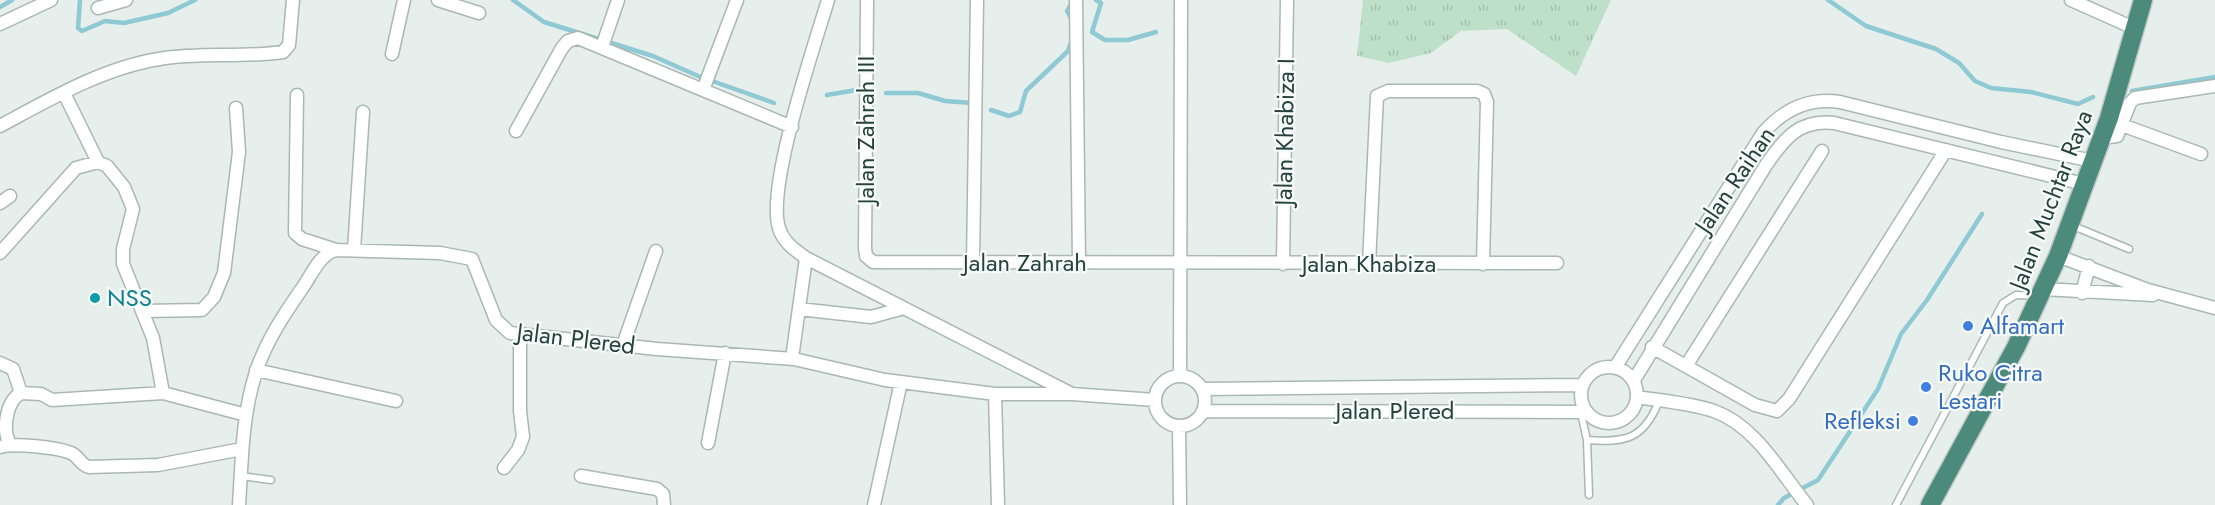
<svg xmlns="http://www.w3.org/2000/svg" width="2215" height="505" font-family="Jost,sans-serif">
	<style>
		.grass { fill: url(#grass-tufts) }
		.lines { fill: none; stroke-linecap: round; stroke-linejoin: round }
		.stream { stroke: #8ec9d4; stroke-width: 4.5 }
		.service-casing { stroke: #a8b8b2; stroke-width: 9 }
		.minor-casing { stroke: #a8b8b2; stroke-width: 15 }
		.trunk-casing { stroke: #c2cac8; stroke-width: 21 }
		.service { stroke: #fff; stroke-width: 6 }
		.minor { stroke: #fff; stroke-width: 12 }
		.trunk { stroke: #4c8a7c; stroke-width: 18 }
		.culture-dot { fill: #0f9aa8; stroke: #f7fbf9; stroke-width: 2 }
		.shop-dot { fill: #3f7fe0; stroke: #f7fbf9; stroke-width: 2 }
		.labels { text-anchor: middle; stroke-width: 4.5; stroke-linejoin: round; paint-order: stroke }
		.street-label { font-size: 24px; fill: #24423a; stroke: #f7fbf9 }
		.culture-label { font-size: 24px; fill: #0d838f; stroke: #f7fbf9; text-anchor: start }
		.shop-label { font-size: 24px; fill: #366cbe; stroke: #f7fbf9; text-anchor: start }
	</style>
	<defs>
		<pattern id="grass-tufts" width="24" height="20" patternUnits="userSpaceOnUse" patternTransform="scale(1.5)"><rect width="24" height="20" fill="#bfe0c8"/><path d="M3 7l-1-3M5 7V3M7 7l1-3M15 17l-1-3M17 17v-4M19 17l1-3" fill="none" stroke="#a4c1ad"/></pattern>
	</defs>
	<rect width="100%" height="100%" fill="#e6efeb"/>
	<path class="grass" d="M1363,0H1611L1576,76L1507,29L1461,31L1431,53L1389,63L1357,56Z"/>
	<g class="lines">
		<path class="stream" d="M80,0L78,28L82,31L105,21L124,23L168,13L195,0
			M513,0L544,22L653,56L698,76L774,103
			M1096,0L1101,3L1092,32L1105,40H1128L1156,32
			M1828,0L1866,26L1936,49L1959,63L1975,81L1991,88L2031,92L2078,104L2093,97
			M0,7L12,0
			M1072,20L1067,11L1072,3
			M2132,91L2215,77
			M886,93H918L945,101L972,103
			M827,95L862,89
			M991,110L1009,116L1020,112L1026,91L1068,51L1072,39
			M1778,505L1784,498L1818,480L1878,389L1901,334L1927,300L1982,214"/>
		<g class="service-casing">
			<path id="service" d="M2071,225L2129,249
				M1581,413L1587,440
				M241,476L271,480
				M1589,495L1587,440C1626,443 1644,439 1659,401
				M1896,505L2003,303L2016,295L2038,296"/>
		</g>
		<g class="minor-casing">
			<path id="minor" d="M438,0L479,13
				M828,0C814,47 766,187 779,228C783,242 795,250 806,258L1072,394L1155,400
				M867,0L865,248L866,256L873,262L1557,263
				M1076,0L1079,263
				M2071,0L2136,29
				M98,8L126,0
				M0,24L51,0
				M602,47L618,0
				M392,54L404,0
				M703,90L737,0
				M64,93L98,162
				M297,95L295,233L302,239L336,250
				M2122,125L2201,154
				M0,126C50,99 103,68 159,59C200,52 242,58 283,52L289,45L293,0
				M516,131L562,48L568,41L578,38L792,127
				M2102,138L2117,136L2130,103L2135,98L2215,86
				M0,203L10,196
				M354,250L363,112
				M0,253L76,168L98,162L107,166L124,187L133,209L123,249V264L153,338L163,393L246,415
				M2058,256L2148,290L2215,308
				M973,263L977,0
				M1283,264L1287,0
				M1369,264L1377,96L1388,91H1477L1484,94L1487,102L1483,264
				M2043,289L2153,295
				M2082,293L2089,266
				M799,309L871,317L904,308
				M143,311L202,310L214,297L224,273L239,152L236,108
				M623,345L656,251
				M1652,347L1755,405L1777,411L1789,399L1946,150
				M793,351L806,258
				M0,363L13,369L21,393
				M1616,366L1763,133C1783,110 1809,97 1840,102L2001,142L2093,161
				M1686,366L1822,151
				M1581 395a28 28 0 1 1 56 0a28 28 0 1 1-56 0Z
				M256,370L396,401
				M1180,376L1181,0
				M1155 401a25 25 0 1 1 50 0a25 25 0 1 1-50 0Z
				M1634,380L1766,165C1784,139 1799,119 1834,123L2084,184
				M1202,389L1582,385
				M995,394L998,505
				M1637,397C1663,401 1690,403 1714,411C1756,426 1780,472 1807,505
				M1203,411L1587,412
				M1179,426L1180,505
				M708,443L725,353
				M10,444C2,430 6,401 21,393L41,394L52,400L163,393
				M0,447C15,443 56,447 71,453C79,456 80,465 89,467L158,465L242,449
				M504,468L518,450L523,437L520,411V334
				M581,476L657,489L663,494L664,505
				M239,505C242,460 242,415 256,372C266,341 285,313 303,287C312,274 320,254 336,250L440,253L472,259L496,320L510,333L657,349L794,359L885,380L995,394H1072
				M874,505L901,382"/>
		</g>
		<g class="trunk-casing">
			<path id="trunk" d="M1930,505L2016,347L2058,256L2109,118L2143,0"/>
		</g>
		<use href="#service" class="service"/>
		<use href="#minor" class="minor"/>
		<use href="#trunk" class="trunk"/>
	</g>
	<circle class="culture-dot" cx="95" cy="298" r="6"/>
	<g class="shop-dot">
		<circle cx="1968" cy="326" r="6"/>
		<circle cx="1926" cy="387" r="6"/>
		<circle cx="1913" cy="421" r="6"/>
	</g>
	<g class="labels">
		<g class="street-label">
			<text transform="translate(866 130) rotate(-90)" y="8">Jalan Zahrah III</text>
			<text transform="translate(1285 132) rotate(-89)" y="8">Jalan Khabiza I</text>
			<text transform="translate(1735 180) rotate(-56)" y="8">Jalan Raihan</text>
			<text transform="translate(2051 200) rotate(-69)" y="8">Jalan Muchtar Raya</text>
			<text x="1025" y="271">Jalan Zahrah</text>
			<text x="1369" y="272">Jalan Khabiza</text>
			<text transform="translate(576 339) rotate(7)" y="8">Jalan Plered</text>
			<text x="1395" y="419">Jalan Plered</text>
		</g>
		<g class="culture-label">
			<text x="107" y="306">NSS</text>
		</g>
		<g class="shop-label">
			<text x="1980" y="334">Alfamart</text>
			<text x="1938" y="381">Ruko Citra<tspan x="1938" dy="28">Lestari</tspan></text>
			<text x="1901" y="429" text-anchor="end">Refleksi</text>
		</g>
	</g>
</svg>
